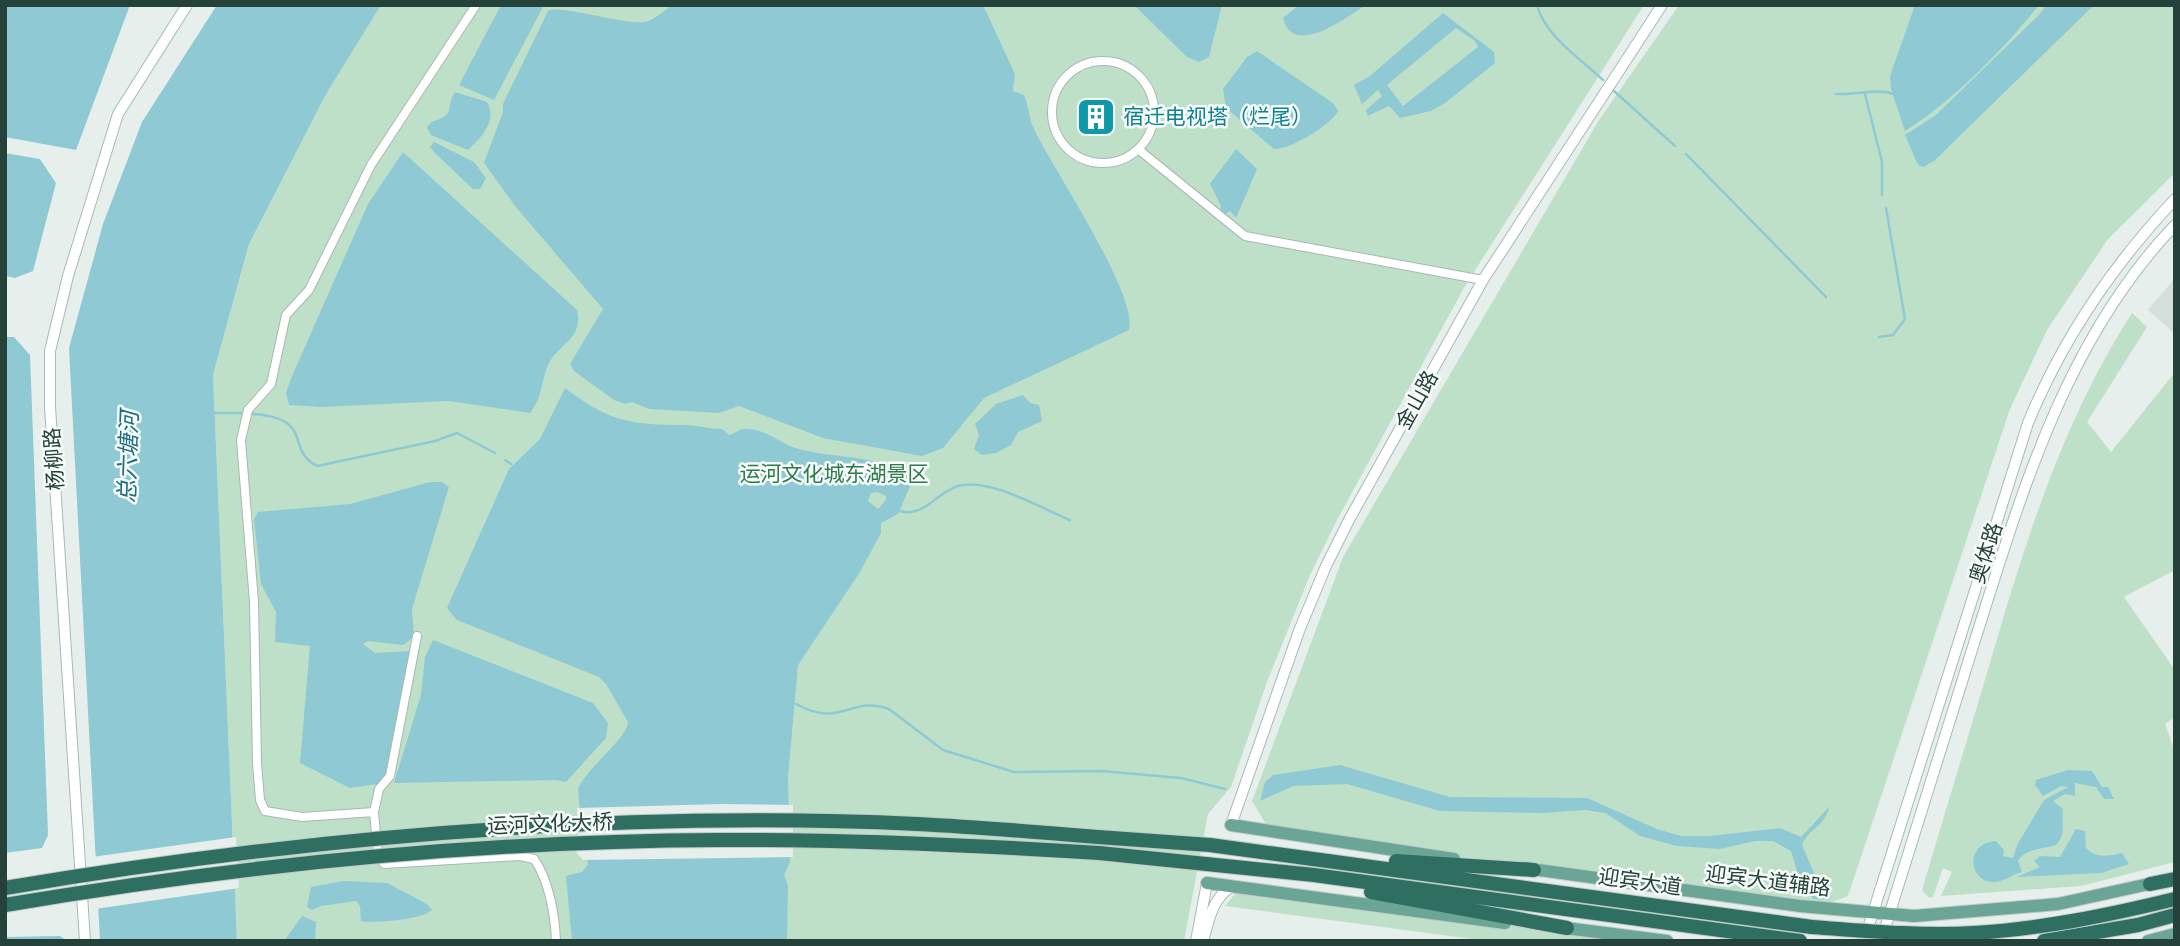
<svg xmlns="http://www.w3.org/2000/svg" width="2180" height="946" font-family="'Sofia Sans Condensed','Noto Sans SC',sans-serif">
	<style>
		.built { fill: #d4dfda }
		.green { fill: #bfe0c8 }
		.water { fill: #8ec9d4; fill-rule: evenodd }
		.pier { fill: #e6efeb }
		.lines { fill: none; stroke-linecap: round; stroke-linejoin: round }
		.stream { stroke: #8ec9d4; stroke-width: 2.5 }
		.street-casing { stroke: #a8b8b2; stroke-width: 10 }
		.secondary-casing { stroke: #a4bbb3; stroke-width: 12 }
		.primary-casing { stroke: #c2cac8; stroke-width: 14 }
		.highway-casing { stroke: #c2cac8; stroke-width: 16 }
		.street { stroke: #fff; stroke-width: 8 }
		.secondary { stroke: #fff; stroke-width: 10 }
		.primary { stroke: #6aa596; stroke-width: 12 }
		.highway { stroke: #2f6f62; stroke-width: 14 }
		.highway-bridge-casing { stroke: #c2cac8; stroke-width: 16; stroke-linecap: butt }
		.highway-bridge { stroke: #2f6f62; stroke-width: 14 }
		.labels { text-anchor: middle; stroke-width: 5; stroke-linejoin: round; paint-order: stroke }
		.culture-label { font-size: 21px; fill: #0d838f; stroke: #f7fbf9; text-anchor: start }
		.street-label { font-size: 21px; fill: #24423a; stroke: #f7fbf9 }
		.park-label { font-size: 21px; fill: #2d7a4b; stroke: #f7fbf9 }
		.water-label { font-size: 23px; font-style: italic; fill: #1c6f80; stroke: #f7fbf9 }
	</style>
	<rect width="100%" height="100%" fill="#e6efeb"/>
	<path class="built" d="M2175,278V334L2148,310Z"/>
	<path class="green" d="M381,5H1644L1465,286L1337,520L1310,575L1267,682L1231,787L1208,814L1184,941H237L213,375L249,244L326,93Z
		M1679,5H2175V173L2108,239L2047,330L2010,409L1848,896L1809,911L1273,836L1252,801L1343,557L1599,120Z
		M2132,313L2147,327L2087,422L2111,452L2175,372V570L2124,597L2175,670V717L2165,724L2175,752V862L2081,886L1941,896L1952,872L1943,868L1933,897L1929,898L1922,890C1945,812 1969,734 1992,656C2027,536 2064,419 2132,313Z
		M1254,882L1640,941H1487L1225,906L1243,884Z"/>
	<path class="water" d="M5,5H130L76,150L5,137Z
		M217,5H381L326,94L249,244L213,375L237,941H100L69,348L103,224L142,122Z
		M501,5H544L494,100L459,85Z
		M672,5H983L1015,74L1013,91L1024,95C1029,107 1029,120 1035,131C1053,169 1138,294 1129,330L984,398L943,448L922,456L823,438L739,406L719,413L649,409L632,402L625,404L614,400L574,371L570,364L603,309L515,206L484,163L503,112V104L548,11C559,4 623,25 644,22C653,21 664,11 672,5Z
		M1134,5H1222L1209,57L1199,62L1187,57Z
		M1299,5H1366C1346,17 1294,59 1283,18Z
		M1915,5H2039C2001,52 1955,99 1905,131L1891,89L1890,76Z
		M2046,5H2094L1934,161L1923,167L1918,165L1905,135L1936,115L2039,15Z
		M1443,13L1494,52L1495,63L1445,103L1431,111L1400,118L1389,106L1368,116L1366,110L1382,96L1378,90L1362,104L1354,85L1370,76ZM1456,28L1475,41L1478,47L1403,106L1387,85Z
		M1257,51L1333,103L1338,111C1331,125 1290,150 1274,149L1226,108L1223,89L1247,57Z
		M455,92L487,102C498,121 480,139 468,150L431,135L427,128L431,122C458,114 444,109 455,92Z
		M434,142L474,162L486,178L480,189H473L435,153L430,147Z
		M1236,149L1257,169L1236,218L1230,211L1224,215L1220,211L1221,206L1210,184Z
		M403,152L577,310C583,338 562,342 550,361C541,377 543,398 530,413L449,401L321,407L289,405L286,393L292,376L368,204Z
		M5,153L40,159L56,183L33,271L15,278L5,276Z
		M5,337H14L30,355L48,835L42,848L5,853Z
		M565,388C608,421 630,425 684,425C697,425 709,429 722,429L729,435C737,433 739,428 748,429C766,430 778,441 793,447C821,458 895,456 914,477L898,514L881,523V533L860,572L798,665L788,777L790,862L784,875L788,886L787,941H572L566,876L582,872L588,864L582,842L578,789C585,770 629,736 628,722L606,684L599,677L457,620L447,608L509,469L540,439ZM831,463L838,470L835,477L824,475L820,471ZM878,492L886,496V500L878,509L868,501L871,493Z
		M1023,395L1030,403L1039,405L1042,421L1018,432L1011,445L996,453L982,455L974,449L979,435L975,424L996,404Z
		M430,482H442L449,487L412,609L414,637L403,645L368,641L363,644L375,653L409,651L414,655L384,783L350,788L300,763L310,646L275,642L276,612L261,584L254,519L258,512L350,504Z
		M433,640L593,703L608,723L606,738L566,782L556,780L394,783L421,695L425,657Z
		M1340,765L1450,797L1587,798L1657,829L1681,836H1710L1780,828L1801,837L1830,806C1822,831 1810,826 1802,845L1820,887L1831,897L1829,900L1813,899L1800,881L1791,851L1773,841H1755L1720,849L1677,846L1640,836L1605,813L1585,810L1543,813L1440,811L1347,784L1293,786L1260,801L1265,782L1273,775Z
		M2068,770L2092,771L2102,787H2108L2114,799H2104L2096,787L2075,783V796L2065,794L2053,801L2063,809C2061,824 2067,833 2056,845C2045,849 2025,848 2018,861L2022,872C2014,874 2004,881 1996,882C1968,884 1964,843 1996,841L2004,850L2003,856L2013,858L2017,845L2044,800L2068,787L2061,786L2043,796L2035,785L2036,780Z
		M2076,829L2085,831L2086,848C2097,859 2108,856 2122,853L2129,864L2101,873L2017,877L2040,867L2034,861L2040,856L2060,857Z
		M344,881L387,883L427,904L432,910C424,919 374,924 361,921L360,906L356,901L321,906L312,910L307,907L311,887Z
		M302,916L316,922L315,941H284Z
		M60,936L67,941H5V937Z"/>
	<path class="pier" d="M721,804L793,805V857L583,860L575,851L578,841L577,808Z
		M236,837L239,888L95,909L92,857Z"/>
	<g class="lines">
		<path class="stream" d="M1537,5C1545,36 1581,59 1603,80
			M1614,91L1675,146
			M1836,94C1850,95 1885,88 1892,94
			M1865,94L1882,162V195
			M1686,154L1826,297
			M1879,337L1893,335L1905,319L1886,208
			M212,413H241
			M253,414C316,419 284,449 317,466L435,441L457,433L495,453
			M505,460L511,464
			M900,511C924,518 937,492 958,486C988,477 1041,508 1070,520
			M796,704C842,729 850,695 889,709L943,750L1014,772L1101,771L1181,778L1225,789"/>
		<g class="street-casing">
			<path id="street" d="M1052 112a51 51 0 1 1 102 0a51 51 0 1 1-102 0Z
				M1138,149L1245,236L1483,280
				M417,636L390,776L379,789L374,812L302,817L265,811L260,800L257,763L254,602L241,440L248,410L271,384L286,315L309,290L371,165L476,5
				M374,812L378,855L384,864L520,856L534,859C549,880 555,915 556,941"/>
		</g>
		<g class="secondary-casing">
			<path id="secondary" d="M1231,825L1299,631L1326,566L1350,518L1483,280L1662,5
				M85,941L50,407V351L68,276L118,114L187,5
				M1196,941L1207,883
				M1203,941C1209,920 1212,899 1231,887
				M1864,941L2028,423C2062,340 2113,265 2175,199
				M1881,941C1913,840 1944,738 1976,637C2022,491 2066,339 2175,225"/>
		</g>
		<g class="primary-casing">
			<path id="primary" d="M1231,825L1454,859
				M1524,868L1800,906L1914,916L2058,904L2158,882
				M1207,883L1505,923
				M1558,927L1667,941
				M2148,941L2175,934"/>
		</g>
		<g class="highway-casing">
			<path id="highway" d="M1098,837L1210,845L1812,927
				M1099,853L1314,875L1800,941
				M1396,861L1534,870
				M2150,884L2175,879
				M1371,892L1567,928
				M2044,941L2138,925L2175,915"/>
		</g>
		<use href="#street" class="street"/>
		<use href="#secondary" class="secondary"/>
		<use href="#primary" class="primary"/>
		<use href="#highway" class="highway"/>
		<g class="highway-bridge-casing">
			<path id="highway-bridge" d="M5,888C305,837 612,810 917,824C977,827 1038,832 1098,837
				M5,905C241,865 480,841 719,840C846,839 972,845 1099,853
				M1812,927C1866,931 1920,936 1974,933C2042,929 2109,915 2175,899"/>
		</g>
		<use href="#highway-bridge" class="highway-bridge"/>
	</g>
	<defs>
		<g id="building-square" transform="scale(2.0125)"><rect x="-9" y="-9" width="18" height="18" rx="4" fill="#0f9aa8" stroke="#f7fbf9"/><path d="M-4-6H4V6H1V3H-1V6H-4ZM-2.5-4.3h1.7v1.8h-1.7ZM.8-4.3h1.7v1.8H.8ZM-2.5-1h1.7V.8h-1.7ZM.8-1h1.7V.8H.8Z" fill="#fff"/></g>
	</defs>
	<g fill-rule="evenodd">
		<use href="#building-square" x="1096" y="117"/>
	</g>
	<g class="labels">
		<g class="culture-label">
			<text x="1123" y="124">宿迁电视塔（烂尾）</text>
		</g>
		<g class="street-label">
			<text transform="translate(1417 400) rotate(-61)" y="7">金山路</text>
			<text transform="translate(54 459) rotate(-94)" y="7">杨柳路</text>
			<text transform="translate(1986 553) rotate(-72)" y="7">奥体路</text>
			<text transform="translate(550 824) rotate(-2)" y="7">运河文化大桥</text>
			<text transform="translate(1768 881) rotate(7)" y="7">迎宾大道辅路</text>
			<text transform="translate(1640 882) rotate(8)" y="7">迎宾大道</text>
		</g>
		<g class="park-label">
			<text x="834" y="481">运河文化城东湖景区</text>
		</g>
		<g class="water-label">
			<text transform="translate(128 457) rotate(-88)" y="8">总六塘河</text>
		</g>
	</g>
	<rect width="2180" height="946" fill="none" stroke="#24423a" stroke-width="14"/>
</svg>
